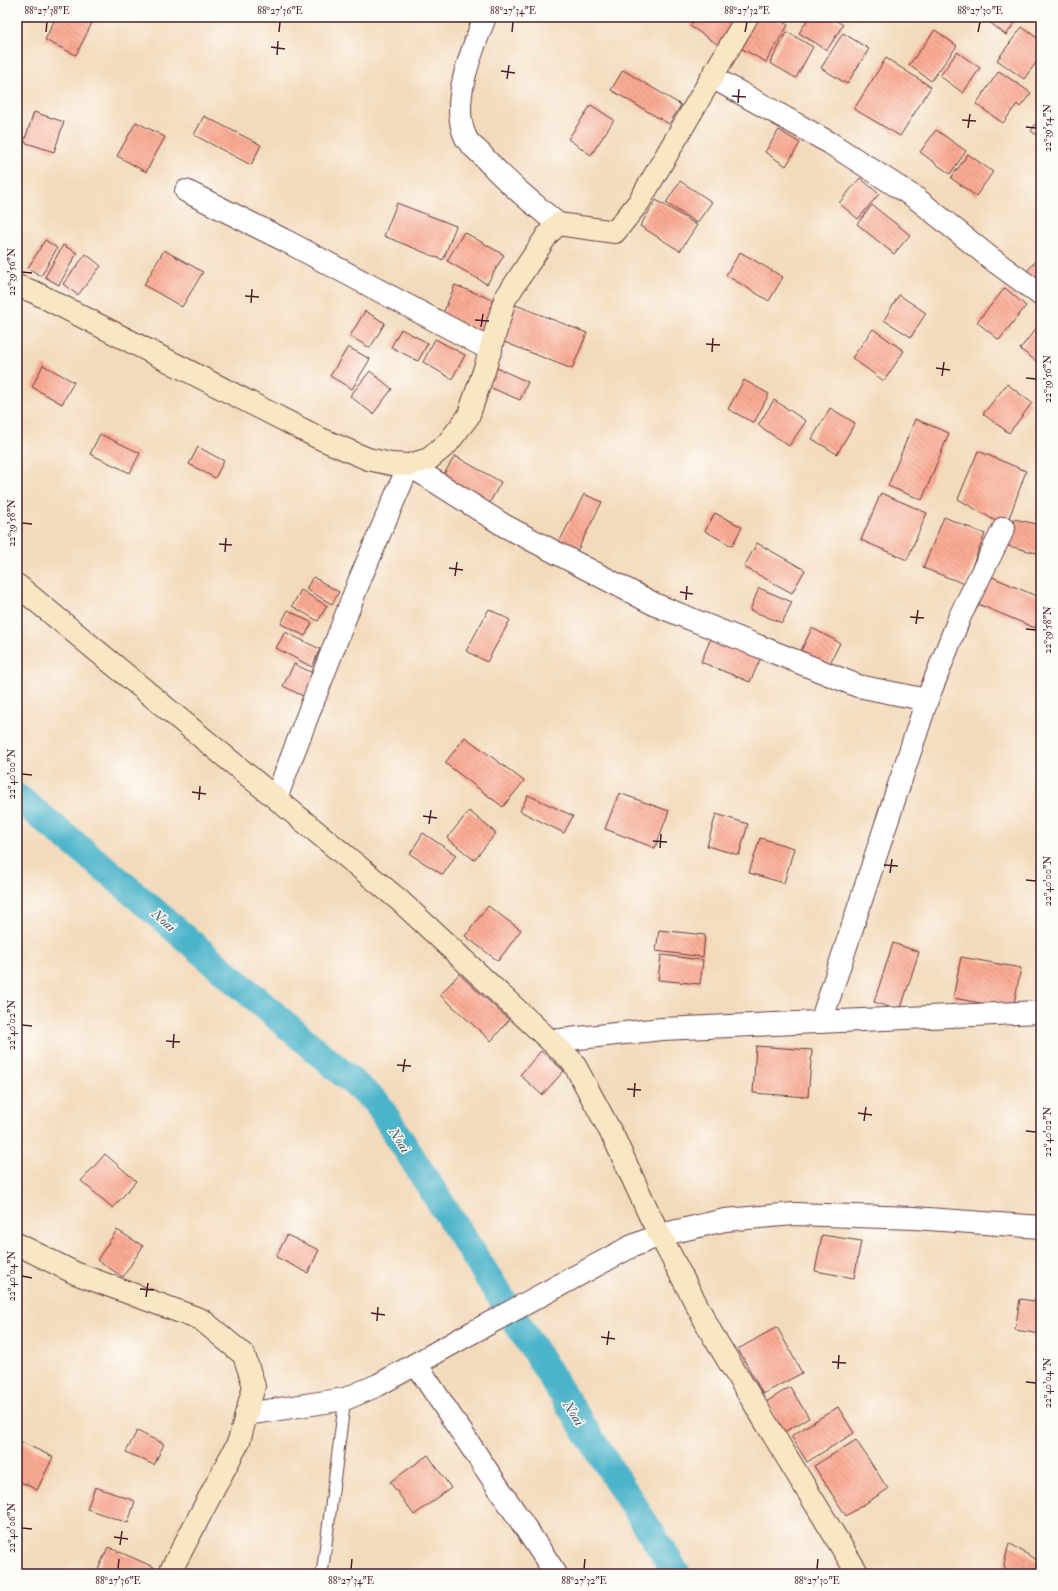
<svg xmlns="http://www.w3.org/2000/svg" width="1058" height="1591" font-family="'IM FELL Double Pica',serif">
	<style>
		.lines { fill: none; stroke-linecap: round; stroke-linejoin: round }
		.canal { stroke: #4cb4ca; stroke-width: 28 }
		.building { fill: url(#building-back-hatch) }
		.lane-casing { stroke: #633b41; stroke-width: 13 }
		.street-casing { stroke: #633b41; stroke-width: 24 }
		.secondary-casing { stroke: #633b41; stroke-width: 24 }
		.lane { stroke: #fff; stroke-width: 11 }
		.street { stroke: #fff; stroke-width: 22 }
		.secondary { stroke: #f9e7c3; stroke-width: 22 }
		.ticks { fill: none; stroke: #4a1f2b; stroke-width: 1.5 }
		.labels { text-anchor: middle; stroke-width: 3; stroke-linejoin: round; paint-order: stroke }
		.water-label { font-size: 14px; font-style: italic; fill: #4b5b6b; stroke: #fdfcf7 }
		.neatline { fill: none; stroke: #4a1f2b; stroke-width: 1.5 }
		.ticks-label { font-size: 10px; text-anchor: middle; fill: #4a1f2b }
	</style>
	<defs>
		<pattern id="building-back-hatch" width="6" height="6" patternUnits="userSpaceOnUse"><rect width="6" height="6" fill="#fbaa93"/><path d="M-1 5l2 2M0 0l6 6M5-1l2 2" fill="none" stroke="#cd8a78"/></pattern>
	</defs>
	<rect width="100%" height="100%" fill="#fdfcf7"/>
	<filter id="ink" filterUnits="userSpaceOnUse"><feTurbulence type="fractalNoise" baseFrequency=".025" numOctaves="2"/><feDisplacementMap in="SourceGraphic" scale="8" xChannelSelector="R" yChannelSelector="G"/><feConvolveMatrix kernelMatrix="1 2 1 2 8 2 1 2 1" color-interpolation-filters="sRGB"/></filter>
	<filter id="wash" filterUnits="userSpaceOnUse"><feTurbulence type="fractalNoise" baseFrequency=".012" numOctaves="4" result="noise"/><feDisplacementMap in="SourceGraphic" scale="16" xChannelSelector="R" yChannelSelector="G"/><feGaussianBlur stdDeviation="0.9" result="paint"/><feColorMatrix in="noise" values="0 0 0 0 0 0 0 0 0 0 0 0 0 0 0 0 0 1.4 0 .05"/><feComposite in="paint" operator="in"/></filter>
	<g filter="url(#wash)">
		<rect width="100%" height="100%" fill="#f3dabb"/>
		<g class="lines">
			<path class="canal" d="M17,797L104,868L377,1103L677,1574"/>
		</g>
		<g id="blocks">
			<path class="building" d="M56,17H95L76,55L45,40Z
				M696,17H740L720,46L690,26Z
				M756,17H774L788,25L766,62L739,47Z
				M809,17H831L843,25L827,50L799,33Z
				M853,17H862L859,21Z
				M983,17H1019L1006,35Z
				M1022,27L1041,41V56L1024,79L997,60Z
				M935,30L957,46L931,81L909,65Z
				M787,32L813,47L796,78L770,63Z
				M843,33L869,49L847,84L821,68Z
				M957,52L980,68L963,93L940,76Z
				M886,58L931,87L900,136L854,109Z
				M623,70L681,105L669,124L611,90Z
				M999,71L1031,93L1020,107L1017,104L1003,123L976,104Z
				M591,105L614,120L591,155L568,139Z
				M34,112L64,122L54,152L24,142Z
				M204,116L261,145L251,165L194,135Z
				M1041,116V138L1031,131Z
				M136,122L165,137L146,172L117,156Z
				M779,130L800,143L786,166L765,152Z
				M936,130L966,151L950,174L920,152Z
				M968,154L993,172L976,196L951,178Z
				M860,178L879,194L858,219L839,203Z
				M680,181L712,202L697,223L666,203Z
				M656,200L697,225L680,251L640,226Z
				M397,203L456,226L443,260L384,236Z
				M872,205L910,235L894,254L857,224Z
				M464,232L504,255L487,284L447,261Z
				M45,240L57,248L41,276L28,268Z
				M63,245L77,253L59,285L45,277Z
				M164,250L203,272L182,307L144,285Z
				M740,252L783,277L769,301L726,275Z
				M86,254L101,266L78,295L63,284Z
				M1041,255V294L1022,277Z
				M455,285L498,302L483,338L440,321Z
				M1005,288L1026,306L999,340L977,322Z
				M899,295L926,313L911,337L884,320Z
				M513,304L587,333L572,369L499,340Z
				M365,311L385,323L370,348L350,336Z
				M1041,322V354L1036,361L1020,349Z
				M401,329L428,343L418,361L391,347Z
				M873,329L904,351L884,381L852,358Z
				M435,339L465,355L452,379L423,362Z
				M348,347L370,359L352,389L330,376Z
				M43,365L74,382L62,404L32,387Z
				M497,368L528,382L520,400L489,387Z
				M370,371L392,389L373,414L350,396Z
				M744,380L769,394L754,423L728,409Z
				M1007,384L1032,403L1009,433L983,414Z
				M774,400L806,421L789,446L758,425Z
				M830,408L855,423L837,454L812,439Z
				M915,419L949,433L922,500L888,486Z
				M100,434L140,453L130,473L90,454Z
				M198,447L224,461L215,478L189,464Z
				M978,451L1026,471L1007,524L994,520L958,499Z
				M455,456L501,482L489,504L442,477Z
				M881,493L927,513L907,560L861,540Z
				M584,494L602,502L574,557L556,548Z
				M715,513L742,527L732,546L705,531Z
				M944,517L985,534L965,584L923,568Z
				M1014,519L1041,525V554L1008,546Z
				M757,543L805,570L792,593L744,567Z
				M985,574L1041,598V614L1035,628L973,602Z
				M313,577L339,592L332,604L306,589Z
				M759,588L792,602L782,623L750,610Z
				M301,590L327,606L318,621L292,606Z
				M489,609L510,620L487,662L466,651Z
				M288,610L312,623L305,636L281,624Z
				M812,628L840,643L826,671L798,657Z
				M285,632L320,649L312,667L276,648Z
				M713,633L763,653L750,682L701,662Z
				M294,664L321,677L309,699L283,686Z
				M465,737L524,781L503,807L445,763Z
				M619,793L669,811L655,848L605,829Z
				M528,795L573,816L564,833L520,811Z
				M469,811L496,833L474,860L447,838Z
				M716,814L748,824L739,855L707,846Z
				M423,833L456,855L443,875L410,854Z
				M760,838L794,848L784,883L749,873Z
				M488,906L521,930L498,961L465,936Z
				M659,930L705,935L703,957L656,951Z
				M893,943L919,952L900,1011L874,1002Z
				M661,955L703,960L700,984L658,980Z
				M961,957L1021,968L1013,1009L953,998Z
				M459,974L509,1020L491,1041L440,995Z
				M756,1046L812,1050L808,1097L753,1093Z
				M541,1051L564,1071L542,1095L520,1075Z
				M105,1154L136,1181L113,1208L81,1181Z
				M117,1230L143,1246L123,1277L97,1260Z
				M287,1235L319,1250L308,1273L276,1257Z
				M822,1235L861,1241L854,1278L815,1271Z
				M1020,1299L1041,1302V1334L1015,1330Z
				M777,1327L802,1373L763,1394L738,1349Z
				M790,1387L809,1418L784,1432L766,1402Z
				M838,1407L854,1433L807,1462L791,1436Z
				M137,1431L164,1444L154,1465L126,1452Z
				M17,1440L53,1457L37,1490L17,1480Z
				M856,1440L888,1489L846,1516L814,1466Z
				M428,1455L451,1488L414,1515L390,1482Z
				M95,1487L135,1501L128,1523L87,1509Z
				M1009,1543L1041,1563V1574H1008L1004,1565Z
				M108,1547L154,1567L151,1574H96Z"/>
		</g>
	</g>
	<g filter="url(#ink)">
		<use href="#blocks" fill-opacity="0" stroke="#633b41" stroke-width="1"/>
		<g class="lines">
			<g class="lane-casing">
				<path id="lane" d="M322,1574L345,1399"/>
			</g>
			<g class="street-casing">
				<path id="street" d="M485,17C472,51 449,103 466,138C469,144 476,149 481,154C504,180 531,202 558,224
					M712,77L830,143L917,199L993,260L1041,295
					M186,191L286,241L491,350
					M276,798L360,579L409,465L505,526L656,605L858,686L927,700
					M821,1022L927,700L960,616L1004,528
					M551,1041L662,1029L1041,1012
					M416,1364L556,1574
					M246,1414L345,1399L378,1385L464,1337L630,1247L660,1235L725,1220L794,1214L914,1218L1041,1227"/>
			</g>
			<g class="secondary-casing">
				<path id="secondary" d="M17,286L34,292L319,438L368,459L391,464L409,465L429,459L447,444L468,417L485,368L505,299L548,234L558,224L615,232L639,202L747,17
					M17,585L399,900L573,1062L615,1140L650,1216L712,1334L858,1574
					M17,1244L75,1273L202,1320L244,1355L254,1386L239,1441L169,1574"/>
			</g>
			<use href="#lane" class="lane"/>
			<use href="#street" class="street"/>
			<use href="#secondary" class="secondary"/>
		</g>
	</g>
	<path class="ticks" d="M46,32L47,22M279,32L280,22M512,32L513,22M745,32L747,22M978,32L980,22M271,47L285,49M277,55L278,41M501,71L515,73M507,79L509,65M732,96L746,97M738,103L739,89M962,120L976,121M1026,127L1036,128M968,128L970,114M22,272L32,273M245,296L259,297M251,303L252,289M475,320L489,321M481,327L483,314M706,344L720,345M712,352L713,338M936,368L950,370M942,376L944,362M1026,378L1036,379M22,523L32,524M219,544L232,545M225,552L226,538M449,568L463,570M455,576L457,562M680,592L693,594M686,600L687,586M910,617L924,618M916,624L918,610M1026,629L1036,630M22,774L32,775M192,792L206,794M199,800L200,786M423,816L437,818M429,824L431,810M653,841L667,842M660,848L661,834M884,865L898,866M890,873L892,859M1026,880L1036,881M22,1025L32,1026M166,1041L180,1042M173,1048L174,1034M397,1065L411,1066M403,1072L405,1059M627,1089L641,1090M634,1097L635,1083M858,1113L872,1115M864,1121L866,1107M1026,1131L1036,1132M22,1276L32,1278M140,1289L154,1290M146,1297L148,1283M371,1313L385,1315M377,1321L378,1307M601,1337L615,1339M607,1345L609,1331M832,1362L846,1363M838,1369L839,1355M1026,1382L1036,1383M22,1528L32,1529M114,1537L128,1539M120,1545L122,1531M118,1569L119,1559M351,1569L352,1559M584,1569L585,1559M817,1569L818,1559"/>
	<g class="labels">
		<g class="water-label">
			<text transform="translate(164 920) rotate(41)" y="5">Noai</text>
			<text transform="translate(400 1140) rotate(57)" y="5">Noai</text>
			<text transform="translate(574 1413) rotate(57)" y="5">Noai</text>
		</g>
	</g>
	<rect width="1058" height="1591" fill="none" stroke="#fdfcf7" stroke-width="44"/>
	<rect x="22" y="22" width="1014" height="1547" class="neatline"/>
	<g class="ticks-label">
		<text x="47" y="14">88°27'38"E</text>
		<text x="280" y="14">88°27'36"E</text>
		<text x="513" y="14">88°27'34"E</text>
		<text x="747" y="14">88°27'32"E</text>
		<text x="980" y="14">88°27'30"E</text>
		<text transform="translate(1047 128) rotate(-90)" y="4">22°39'54"N</text>
		<text transform="translate(11 272) rotate(-90)" y="4">22°39'56"N</text>
		<text transform="translate(1047 379) rotate(-90)" y="4">22°39'56"N</text>
		<text transform="translate(11 523) rotate(-90)" y="4">22°39'58"N</text>
		<text transform="translate(1047 630) rotate(-90)" y="4">22°39'58"N</text>
		<text transform="translate(11 774) rotate(-90)" y="4">22°40'00"N</text>
		<text transform="translate(1047 881) rotate(-90)" y="4">22°40'00"N</text>
		<text transform="translate(11 1025) rotate(-90)" y="4">22°40'02"N</text>
		<text transform="translate(1047 1132) rotate(-90)" y="4">22°40'02"N</text>
		<text transform="translate(11 1276) rotate(-90)" y="4">22°40'04"N</text>
		<text transform="translate(1047 1383) rotate(-90)" y="4">22°40'04"N</text>
		<text transform="translate(11 1528) rotate(-90)" y="4">22°40'06"N</text>
		<text x="118" y="1584">88°27'36"E</text>
		<text x="351" y="1584">88°27'34"E</text>
		<text x="584" y="1584">88°27'32"E</text>
		<text x="817" y="1584">88°27'30"E</text>
	</g>
</svg>
